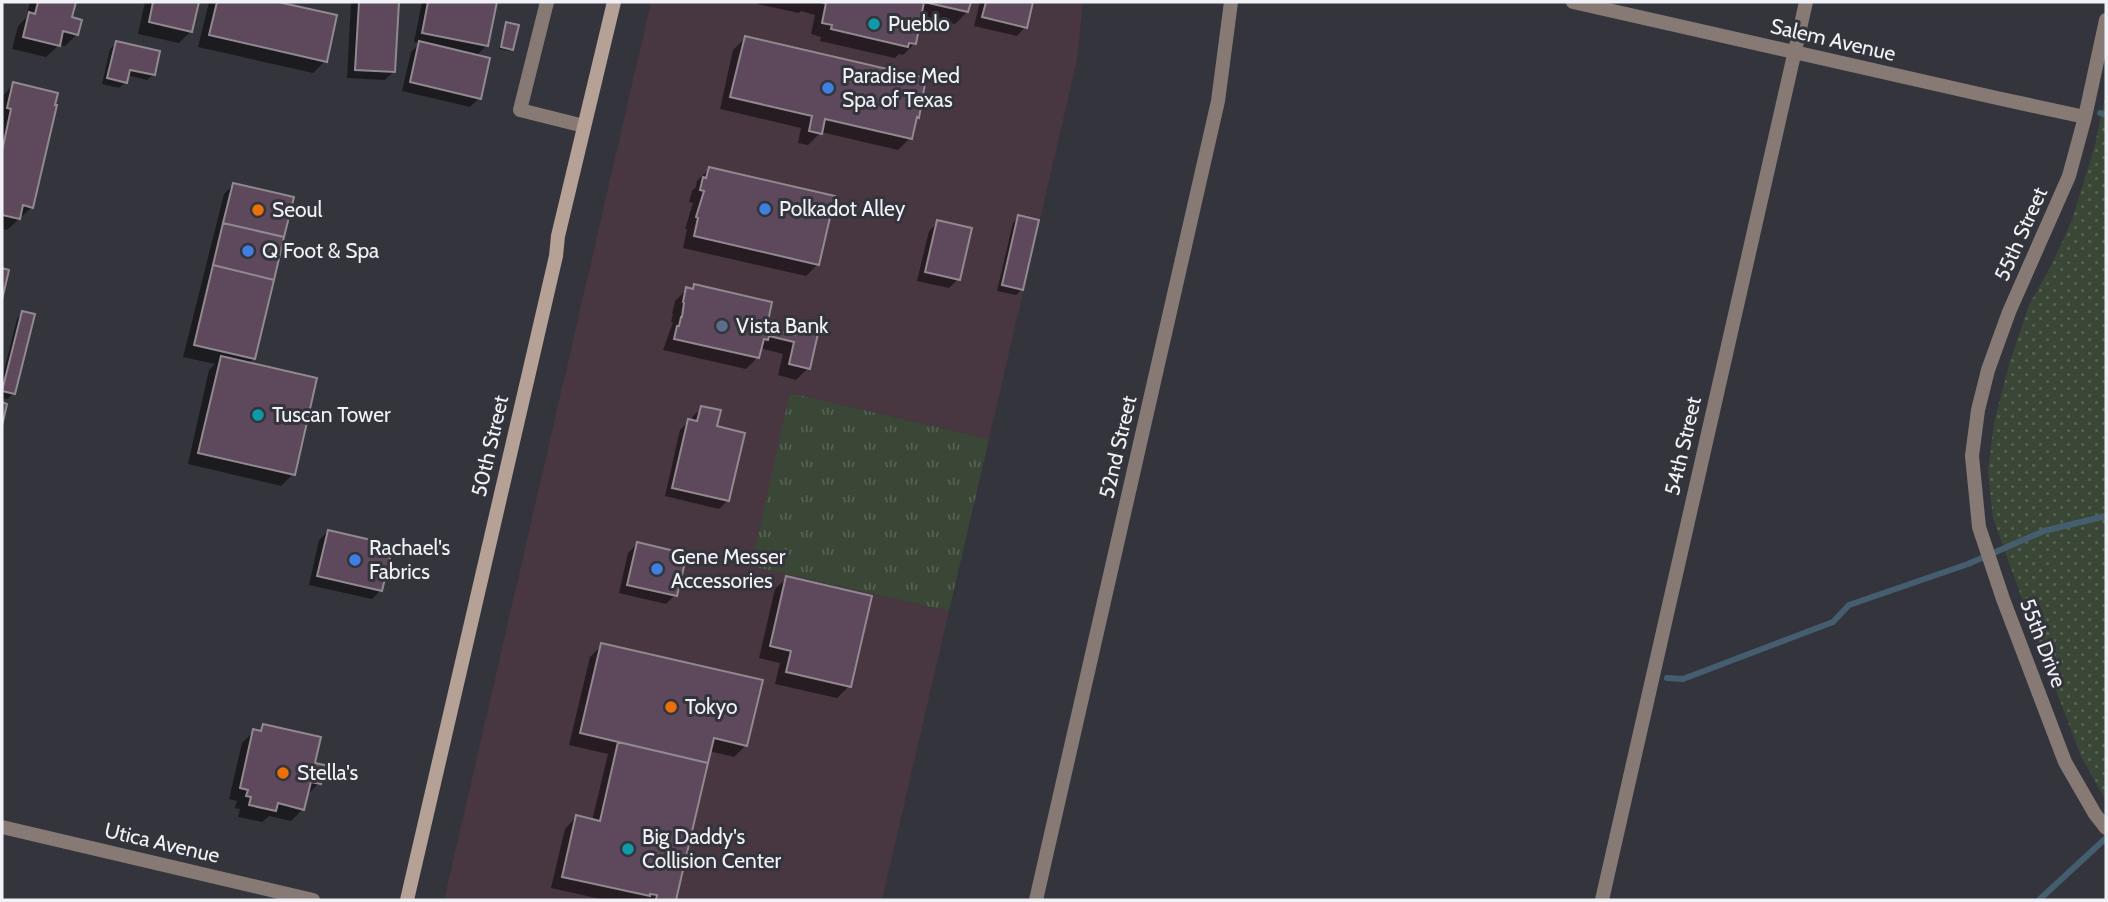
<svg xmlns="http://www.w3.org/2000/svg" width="2108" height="902" font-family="Cabin,sans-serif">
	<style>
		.commercial { fill: #483640 }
		.grass { fill: url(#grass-tufts) }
		.park { fill: url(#park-dots) }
		.shadow { fill: #0007 }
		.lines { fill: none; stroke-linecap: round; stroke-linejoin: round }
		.stream { stroke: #445e70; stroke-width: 6 }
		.building { fill: #5e495c; stroke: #918990; stroke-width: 2 }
		.minor { stroke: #877a74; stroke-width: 14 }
		.tertiary { stroke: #877a74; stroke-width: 14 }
		.secondary { stroke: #b6a197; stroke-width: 14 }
		.culture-dot { fill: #0f9aa8; stroke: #34343c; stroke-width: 2.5 }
		.shop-dot { fill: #3f7fe0; stroke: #34343c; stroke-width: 2.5 }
		.food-dot { fill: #e8710a; stroke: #34343c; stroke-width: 2.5 }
		.service-dot { fill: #5c6f8a; stroke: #34343c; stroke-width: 2.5 }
		.labels { text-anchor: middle; stroke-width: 6; stroke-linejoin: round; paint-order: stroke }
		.poi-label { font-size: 21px; fill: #f1f2f7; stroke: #34343c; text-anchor: start }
		.street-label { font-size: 21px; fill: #f1f2f7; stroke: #34343c }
	</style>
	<defs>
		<pattern id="grass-tufts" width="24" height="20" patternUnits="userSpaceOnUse" patternTransform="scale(1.75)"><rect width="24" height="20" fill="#3a4736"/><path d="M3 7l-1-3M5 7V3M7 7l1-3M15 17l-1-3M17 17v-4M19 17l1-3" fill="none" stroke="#576254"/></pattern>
		<pattern id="park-dots" width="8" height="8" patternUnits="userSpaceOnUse" patternTransform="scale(1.75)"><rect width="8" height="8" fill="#3a4736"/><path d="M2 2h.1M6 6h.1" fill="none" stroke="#576254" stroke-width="1.8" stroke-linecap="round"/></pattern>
	</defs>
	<rect width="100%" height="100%" fill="#34343c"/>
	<path class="commercial" d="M651,2H1083L1077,60L989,439L791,393L751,566L949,611L882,900H444Z"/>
	<path class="grass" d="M790,393L989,439L949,611L751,566Z"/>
	<path class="park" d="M2106,92V801L2081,756L2038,643L1993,518L1988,471L1994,423L2010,361L2029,305L2052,264L2072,220L2095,145Z"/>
	<path class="shadow" d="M30,2H74L70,19L77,34L65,46L59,45L46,57L12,49L18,26L26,18Z
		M145,2H198L190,32L179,43L138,34Z
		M209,2H270L335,17L325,61L313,73L198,47Z
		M351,2H397L394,71L385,80L347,78Z
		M422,2H495L487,45L476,56L479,98L470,107L402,91L411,52L420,43L414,42Z
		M758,2H969L967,12L955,24L920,15L915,43L903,55L899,54L895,58L820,41L821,37L811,34L815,15L801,11L799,13L757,4Z
		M980,2H1031L1025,27L1017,36L974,26Z
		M507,24L512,49L510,51L499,49L505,27Z
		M745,38L917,117L914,120L910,138L898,150L821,132L808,145L798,143L801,128L720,109L733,50Z
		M116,43L153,75L147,80L127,75L125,82L119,88L102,84L110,49Z
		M14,84L32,207L7,230L2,229V97Z
		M709,169L818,264L806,276L683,248L687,229H685L693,203L689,202L692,191L696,187L697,181Z
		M233,185L292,199L253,359L248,364L293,474L281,486L188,464L209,370L215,364L183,357L224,194Z
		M1019,217L1022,289L1016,295L997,291L1013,223Z
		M938,222L958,279L949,288L917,281L929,231Z
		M695,286L764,328L789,335L798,326L808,368L796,380L778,375L783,354L760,348L758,357L746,369L663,350L673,322H671L673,314H672L675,301L687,289L690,290Z
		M22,313L13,393L8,399L2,398V379L17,319Z
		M702,408L715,427L728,500L719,509L665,496L680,430L689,421L691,422L693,416Z
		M328,531L381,590L372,599L309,585L319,540Z
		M637,544L675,595L666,604L619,593L628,553Z
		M787,578L849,686L837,698L775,684L780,663L759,658L775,589Z
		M602,645L746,745L734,757L709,751L674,900H605L551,888L565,829L576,817L592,821L608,754L569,745L590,657Z
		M264,726L313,764L319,783L307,795L303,809L291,821L269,816L262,822L238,817L240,809L235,808L237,801L229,799L242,743L254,731L257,732Z"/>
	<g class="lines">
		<path class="stream" d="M2100,113L2106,114
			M1667,678L1683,679L1833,622L1849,605L1968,564L2044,531L2106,516
			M2039,900L2106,838"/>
	</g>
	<path class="building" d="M38,2H76L72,17L82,20L78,35L63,31L60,46L23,37L29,12L35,14Z
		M153,2H199L192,32L149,22Z
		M217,2H278L337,15L327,62L209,35Z
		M359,2H399L395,72L355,70Z
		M428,2H497L488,46L422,33Z
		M821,2H971L968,12L924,2L916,44L909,43L908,47L831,29L832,25L822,23L826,3Z
		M986,2H1033L1027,28L982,17Z
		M506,22L519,25L513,50L501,47Z
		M745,36L926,78L919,118L917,117L912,139L825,119L822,134L809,131L812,116L730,97Z
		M116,41L160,51L155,75L130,70L127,83L107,78Z
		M419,41L490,58L481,99L410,82Z
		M13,82L58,93L55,105H57L33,208L23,205L20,219L2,215V151L11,109L7,108Z
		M709,167L835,196L819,265L694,236L698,218L696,217L704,191L700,190L703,177L706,178Z
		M233,183L294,197L284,237L223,223Z
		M1018,215L1039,220L1023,290L1002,285Z
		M937,220L972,228L960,280L925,272Z
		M223,223L284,237L274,280L213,265Z
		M213,265L274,280L255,359L194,345Z
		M2,268L9,270L2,300Z
		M694,284L772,302L767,326L771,327V329L795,335L798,324L819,329L810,369L789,364L794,342L769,336L768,340L764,339L759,358L674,339L677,326H679L681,317H682L684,303L683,302L686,287L693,289Z
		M22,311L35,314L15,394L2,391Z
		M221,356L317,378L295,475L198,453Z
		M2,402L7,404L2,426Z
		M701,406L721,410L717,426L745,433L729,501L672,488L688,419L697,421Z
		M328,530L393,545L382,591L317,576Z
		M637,542L687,554L677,596L627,585Z
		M786,576L872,596L851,687L786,672L791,651L770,646Z
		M601,643L763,680L747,746L714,738L708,763L580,733Z
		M263,724L321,737L315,763L325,765L321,784L311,782L304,810L278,803L276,811L249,805L251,797L246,796L248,790L240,788L253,729L261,731Z
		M618,742L708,763L676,900H656L657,895L650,894V896L562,877L576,815L600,821Z"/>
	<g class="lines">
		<path class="minor" d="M547,2L520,110L584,126
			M1573,2L1997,98L2085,117
			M2106,20L2085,117L2069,176L2009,312L1988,370L1978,410L1972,456L1979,527L2003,599L2065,762L2095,814L2106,828
			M1036,900L1218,101L1231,2"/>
		<path class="tertiary" d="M2,827L313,900
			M1602,900L1806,2"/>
		<path class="secondary" d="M407,900L556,256L558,236L614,2"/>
	</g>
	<g class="culture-dot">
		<circle cx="874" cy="24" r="7"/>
		<circle cx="258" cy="415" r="7"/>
		<circle cx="628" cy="849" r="7"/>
	</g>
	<g class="shop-dot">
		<circle cx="828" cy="88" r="7"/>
		<circle cx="765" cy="209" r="7"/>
		<circle cx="248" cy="251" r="7"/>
		<circle cx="355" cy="560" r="7"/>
		<circle cx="657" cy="569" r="7"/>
	</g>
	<g class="food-dot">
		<circle cx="258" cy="210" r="7"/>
		<circle cx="671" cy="707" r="7"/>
		<circle cx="283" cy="773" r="7"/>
	</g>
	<circle class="service-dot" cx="722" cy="326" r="7"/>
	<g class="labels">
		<g class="poi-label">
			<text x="888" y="31">Pueblo</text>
			<text x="842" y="83">Paradise Med<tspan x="842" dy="24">Spa of Texas</tspan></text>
			<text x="779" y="216">Polkadot Alley</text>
			<text x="272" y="217">Seoul</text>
			<text x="262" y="258">Q Foot &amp; Spa</text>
			<text x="736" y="333">Vista Bank</text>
			<text x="272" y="422">Tuscan Tower</text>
			<text x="369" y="555">Rachael's<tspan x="369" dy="24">Fabrics</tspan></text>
			<text x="671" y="564">Gene Messer<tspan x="671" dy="24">Accessories</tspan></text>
			<text x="685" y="714">Tokyo</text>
			<text x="297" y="780">Stella's</text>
			<text x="642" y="844">Big Daddy's<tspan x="642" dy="24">Collision Center</tspan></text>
		</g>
		<g class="street-label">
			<text transform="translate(1833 40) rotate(13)" y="7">Salem Avenue</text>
			<text transform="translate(2021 234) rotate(-66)" y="7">55th Street</text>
			<text transform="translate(490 446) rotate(-77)" y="7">50th Street</text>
			<text transform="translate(1683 446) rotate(-77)" y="7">54th Street</text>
			<text transform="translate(1118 447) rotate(-77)" y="7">52nd Street</text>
			<text transform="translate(2043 643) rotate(69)" y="7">55th Drive</text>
			<text transform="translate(162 843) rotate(13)" y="7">Utica Avenue</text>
		</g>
	</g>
	<rect width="2108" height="902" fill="none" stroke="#f1f2f7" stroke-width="7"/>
</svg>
